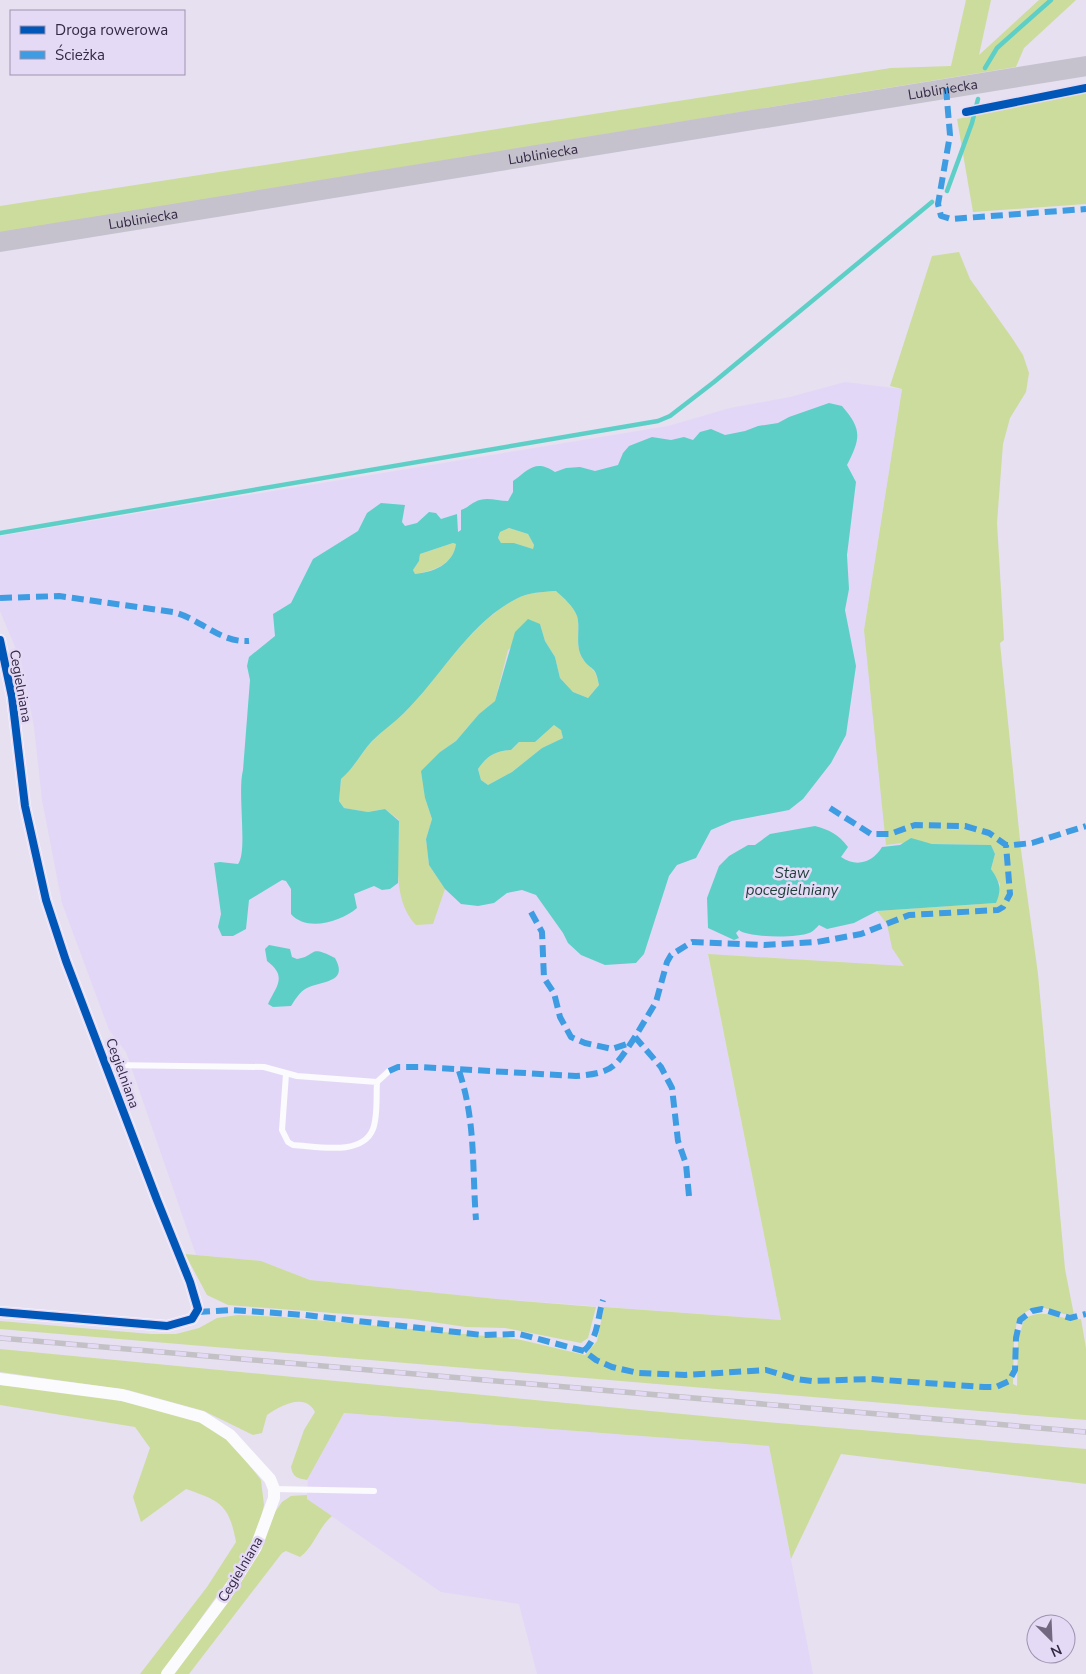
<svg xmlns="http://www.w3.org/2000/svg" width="1086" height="1674" font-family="'Nunito Sans',sans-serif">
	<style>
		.built { fill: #e3d7f7 }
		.green { fill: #ccdc9d }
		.water { fill: #5ecfc7; fill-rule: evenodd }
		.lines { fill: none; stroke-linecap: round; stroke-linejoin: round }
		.stream { stroke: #5ecfc7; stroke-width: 4.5 }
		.service { stroke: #fbfafd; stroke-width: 6 }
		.minor { stroke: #fbfafd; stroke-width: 12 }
		.primary { stroke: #c5c1cd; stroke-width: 20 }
		.rail-casing { stroke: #c3c1c6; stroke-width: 5.5 }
		.rail { stroke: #e5daf6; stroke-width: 4; stroke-dasharray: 11; stroke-linecap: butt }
		.quiet { stroke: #3e9ce3; stroke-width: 6; stroke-dasharray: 12 6; stroke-linecap: butt }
		.cycleway-casing { stroke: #e5daf6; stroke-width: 11 }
		.cycleway { stroke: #0057b8; stroke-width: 8 }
		.labels { text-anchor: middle; stroke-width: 5; stroke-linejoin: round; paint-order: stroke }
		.street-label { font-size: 14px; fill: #342944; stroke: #e5daf6 }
		.water-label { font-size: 15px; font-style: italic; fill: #1e3d38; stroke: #e5daf6 }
	</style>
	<rect width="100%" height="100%" fill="#e6e0f0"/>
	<path class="built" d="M845,382L902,389L864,630L1007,828L1028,974L708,955L781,1320L497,1299L310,1280L261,1261L196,1255L126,1052L109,1030L62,903L42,800L34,727L21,661L0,611V536L668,426L730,408L790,397Z
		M344,1413L769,1446L813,1674H537L519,1604L441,1592L307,1499L308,1478Z"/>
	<path class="green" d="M966,0H991L979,55L1039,0H1076L1024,48L1016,67L0,233V206L891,68L951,66Z
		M1086,92V204L973,212L957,119C1000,111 1042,100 1086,92Z
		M959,252L970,279L1012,338L1023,355L1029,373L1026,392L1010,418L1003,444L997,523L1004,640L1000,643L1021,850L1038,974L1065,1269L1074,1315C1050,1315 1040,1295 1017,1320L1014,1341L1013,1384L1017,1386L1018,1341L1024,1319C1044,1306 1059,1321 1081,1319L1086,1348V1420L0,1329V1321L151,1334H176L199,1328L217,1318L238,1315L283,1317L517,1339L585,1355L597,1341L604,1307L781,1320L708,954L904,966L892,948L887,924L877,911L996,903L1000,884L991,869L995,854L991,845L932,844L917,841L886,845L864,630L902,389L890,386L932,256Z
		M509,528L528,534L534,545L533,549L514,543L501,544L498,538L500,532Z
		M453,543L456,544C453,565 433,571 415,574L413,570L419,561L420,554Z
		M557,591C564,598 573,606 577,616C581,628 574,646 583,659C591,672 594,663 599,685L588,698L573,692L560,678L555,657L545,641L540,624L508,650L495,701L479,714L456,741L440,752L425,798L432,819L426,839L429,865L445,889L433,924L416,925C391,899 399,854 399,820L385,809L368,812L344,808L339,801L341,779C354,768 361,753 372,741C382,730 394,723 404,713C440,677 470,623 516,599C528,592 543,592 557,591Z
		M554,725L561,729L563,738L542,748L512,772L488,785L481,780L478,769C487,756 495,751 511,750L519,742H535Z
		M185,1254L261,1261L310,1280L497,1299L596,1307L588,1338L581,1343L505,1328L466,1327L412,1319L228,1305L207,1295Z
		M0,1349L766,1422L1086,1449V1484L841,1454L791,1559L769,1446L344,1413L307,1480C298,1478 293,1478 291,1467L304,1430L315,1412C305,1392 280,1406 267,1415L262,1433L253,1435L204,1411L128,1390L0,1372Z
		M0,1385L97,1395L187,1417L215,1429L235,1447L261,1480L264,1505L257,1534L244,1558L161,1674H140L207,1587L236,1542C229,1504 220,1501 186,1489L141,1522L133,1497L150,1448L135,1427L0,1405Z
		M307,1495V1499L332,1516C318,1528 314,1547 300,1557L286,1551L282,1553L189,1674H173L261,1548L275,1512L282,1502L291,1496Z"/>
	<path class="water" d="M829,403L842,406C862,429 861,438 847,465L856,482L847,555L849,589L845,610L856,666L846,735L831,763L803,799L789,810L732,821L711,830L696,858L677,865L669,876L644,954L636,963L605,965L581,955L568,943L563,933L536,895L522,890L507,893L494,903L478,906L461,904L445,889L429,865L426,839L432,819L425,798L421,771L440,752L456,741L479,714L495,701L515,632L528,619L540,624L545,641L555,657L560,678L573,692L588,698L599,685C595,663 591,672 583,659C574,646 581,628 577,616C573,606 564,598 556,591C543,592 528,592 516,599C468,624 441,677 404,713C394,723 382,731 372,741C361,753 354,768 341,779L339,801L344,808L368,812L385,809L399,821L398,883L390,889L382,890L374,886L354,894L357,908C341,922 306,932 291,914V889L286,881L282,880L249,900L246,929L233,936H222L218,927L221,914L214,863L220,862L238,864C248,852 237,792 243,770L250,680L247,666L249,657L275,636L273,614L291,603L313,559L358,531L367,513L381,503L405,505L402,522L405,526L417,523L429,512L436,513L441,519L457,514L458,532L461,530V510C467,508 469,505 475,502C485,496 497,501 508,501L513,492V481C529,469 536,459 555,472L566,468L580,467L595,471L618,465L623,453L629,446L652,437L671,440L684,437L693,440L700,432L711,429L725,435L745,431L758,426L778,423L789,417ZM509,528L528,534L534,545L533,549L514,543H501L498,538L500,532ZM453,543L456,544C453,565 433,572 415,574L413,570L419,561L420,554ZM554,725L561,730L563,738L542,748L512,772L488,785L481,780L478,769C487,756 495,751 511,750L519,742H535Z
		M815,826C830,830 838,834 848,847L841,857C857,868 873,862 882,847L900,845L911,838L932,844L991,845L995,854L991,869C1000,882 1002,889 996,903L877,911L854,923L827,929L819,925C816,928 813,932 809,933C798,938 748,938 739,930L736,933L739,938L734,940L708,928L707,898L719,866L729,856L748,845H755L770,834Z
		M269,945L290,949L292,957L297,959C318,956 307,944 335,958C349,983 322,981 307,988C300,991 295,1000 291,1006L273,1007L268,1004C276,986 288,977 267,961L265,949Z"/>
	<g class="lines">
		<path class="stream" d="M985,68L997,48L1051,0
			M947,191L972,123L978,99
			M0,533L658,421L670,416L714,382L932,202"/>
		<path class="service" d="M107,1065L264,1067L297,1076L377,1082L389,1071
			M286,1074L282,1130L288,1142L293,1145C316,1146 362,1157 373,1129C378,1116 376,1097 377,1082
			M274,1489L374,1491"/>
		<path class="minor" d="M0,640L12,697L25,806L46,900L66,961L157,1200L190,1282L198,1309L192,1319L167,1326L0,1312
			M0,1379L122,1395L202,1417L230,1435L270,1479L274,1489V1498L256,1547L224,1598L167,1674"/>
		<path class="primary" id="s1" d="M0,242L1086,66"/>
		<g class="rail-casing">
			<path id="rail" d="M0,1338L1086,1432"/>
		</g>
		<use href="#rail" class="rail"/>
		<path class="quiet" d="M946,88L950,135L938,204L941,216L951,219L1086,209
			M0,598L59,596L173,612C201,619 220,643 249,641
			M830,808L871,834H890L915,825L965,826L989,833L1006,845H1013L1032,843L1086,826
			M531,912L542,932L544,978L554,993L560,1017L571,1037L585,1043L612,1049L630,1043
			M389,1071L398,1067H420L576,1076C614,1073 615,1067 635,1037
			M459,1071C476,1121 472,1169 476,1220
			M689,1196L686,1164L678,1141L672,1088L661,1067L635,1037L656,1002L667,962L671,955L692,942L764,945L817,942L861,934L909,915L998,910L1003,907L1010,894L1006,845
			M198,1312L232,1310L305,1315L482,1335L519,1334L584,1351L596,1360L612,1367L638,1373L685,1375L766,1370L796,1379L812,1381L870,1379L984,1387H996L1009,1381L1015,1370L1016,1338L1020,1320L1032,1311L1042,1309L1070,1318L1086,1314
			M584,1351C599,1337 597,1318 603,1300"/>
		<g class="cycleway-casing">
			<path id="cycleway" d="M966,112L1086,88
				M0,640L12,697L25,806L46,900L66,961L157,1200L190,1282L198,1309L192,1319L167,1326L0,1312"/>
		</g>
		<use href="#cycleway" class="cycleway"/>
	</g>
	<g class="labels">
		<g class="street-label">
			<text dy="5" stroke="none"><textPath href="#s1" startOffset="955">Lubliniecka</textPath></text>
			<text dy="5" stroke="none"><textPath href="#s1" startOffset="550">Lubliniecka</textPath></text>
			<text dy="5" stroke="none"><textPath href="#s1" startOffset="145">Lubliniecka</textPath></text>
			<text transform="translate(21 686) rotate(80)" y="5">Cegielniana</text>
			<text transform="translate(123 1073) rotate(70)" y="5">Cegielniana</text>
			<text transform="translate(240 1569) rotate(-59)" y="5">Cegielniana</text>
		</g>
		<g class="water-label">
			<text x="792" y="878">Staw<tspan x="792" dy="17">pocegielniany</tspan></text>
		</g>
	</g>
	<rect x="10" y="10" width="175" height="65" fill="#e5daf6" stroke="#9e93af"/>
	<rect x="20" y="26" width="25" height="8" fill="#0057b8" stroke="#9e93af"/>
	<text x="55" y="35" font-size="15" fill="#342944">Droga rowerowa</text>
	<rect x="20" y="51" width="25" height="8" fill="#3e9ce3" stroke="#9e93af"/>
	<text x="55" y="60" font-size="15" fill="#342944">Ścieżka</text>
	<g transform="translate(1051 1639) rotate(156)"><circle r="24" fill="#e5daf6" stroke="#9e93af"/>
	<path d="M0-4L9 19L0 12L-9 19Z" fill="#726980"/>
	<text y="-8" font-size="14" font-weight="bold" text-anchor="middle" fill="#342944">N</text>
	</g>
</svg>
